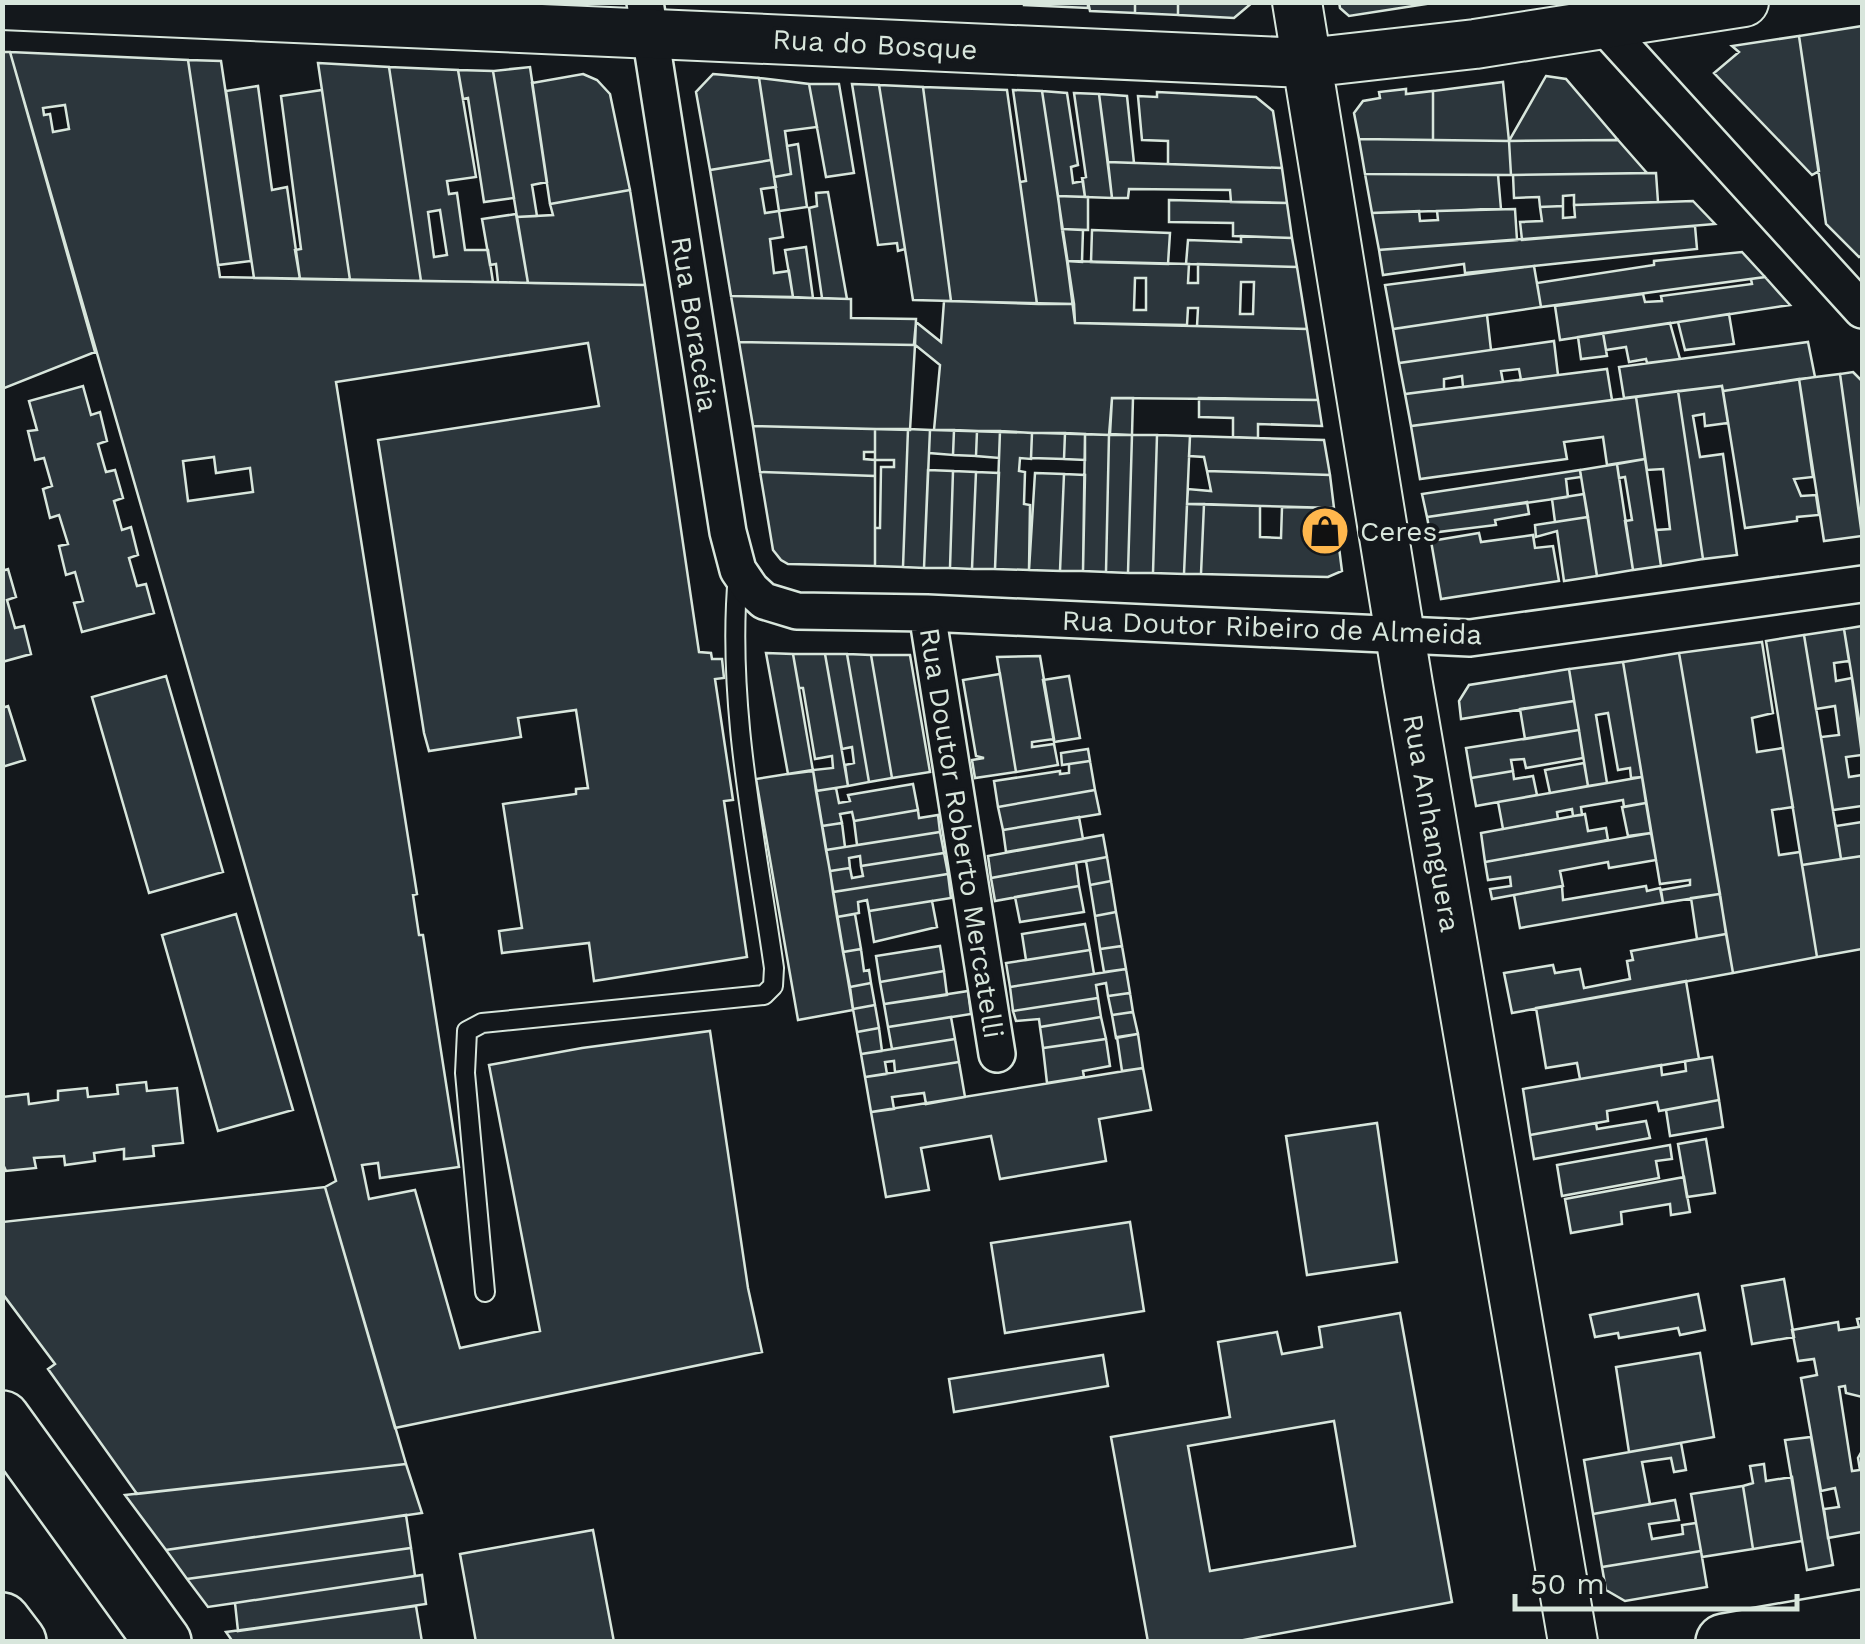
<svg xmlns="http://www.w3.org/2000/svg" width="1865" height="1644" font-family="'Work Sans',sans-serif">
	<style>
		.building { fill: #2c363c; stroke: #d8e6dc; stroke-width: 2.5; fill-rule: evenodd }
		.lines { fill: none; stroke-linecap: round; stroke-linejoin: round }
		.lane-casing { stroke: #d8e6dc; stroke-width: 22 }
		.street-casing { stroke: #d8e6dc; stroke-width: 40 }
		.secondary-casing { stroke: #d8e6dc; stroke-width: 52 }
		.primary-casing { stroke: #d8e6dc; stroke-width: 60 }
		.lane { stroke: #14181c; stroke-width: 18 }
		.street { stroke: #14181c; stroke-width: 35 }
		.secondary { stroke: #14181c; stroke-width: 48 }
		.primary { stroke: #14181c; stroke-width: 55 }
		.labels { text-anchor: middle; stroke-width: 8; stroke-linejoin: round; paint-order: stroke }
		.street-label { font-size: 28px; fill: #d8e6dc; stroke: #14181c }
		.poi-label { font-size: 28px; fill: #d8e6dc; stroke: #14181c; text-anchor: start }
	</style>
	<rect width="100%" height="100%" fill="#14181c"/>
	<path class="building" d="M1024,2H1088V8L1024,5Z
		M1088,2H1135V13L1090,11Z
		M1135,2H1178V15L1135,13Z
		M1178,2H1253L1234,18L1178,15Z
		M1339,2H1439L1349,16L1340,8Z
		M1862,26V256L1859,257L1826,224L1799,36Z
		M1799,36L1819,171L1812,175L1714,73L1739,52L1732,46Z
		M2,52H10L95,352L2,389Z
		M10,52L188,60L220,277L645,285L699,652L711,653L712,659H722L724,678L715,679L733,800L724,801L747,957L594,981L589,943L502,953L499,931L522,928L503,804L576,794V789L588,788L576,710L518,718L521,737L429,751L424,733L378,440L599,406L588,343L336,382L417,894L413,895L419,935H423L459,1167L380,1178L378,1163L362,1165L369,1199L415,1190L460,1348L540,1331L489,1065L582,1048L710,1031L748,1288L762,1352L395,1428L325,1187L336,1181ZM65,105L69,129L53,132L50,114L44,115L43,108ZM214,457L216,473L250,468L253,492L188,501L183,461Z
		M188,60L221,61L251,261L218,265Z
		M318,63L389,67L421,281L350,280Z
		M389,67L458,70L476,177L447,181L449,194L457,193L465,250H488L493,282L421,281ZM440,210L447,255L434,257L428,212Z
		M530,67L547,182L532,185L537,216L517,217L493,71Z
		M458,70L493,71L514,198L484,202L468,98L463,99Z
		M583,74L597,80L610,94L630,190L550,204L532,83Z
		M713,74L759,78L771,160L710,170L696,92Z
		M1546,76L1566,79L1618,140L1509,141Z
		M759,78L809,84L817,127L785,131L791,174L774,177Z
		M1503,82L1509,141L1433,140V91Z
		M809,84H839L854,173L826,177Z
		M852,84L879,85L905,249L898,251L897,243L878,245Z
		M879,85L923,87L951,301L913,300Z
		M258,86L272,190L287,187L300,279L254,278L226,91Z
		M923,87L1007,90L1037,304L951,301Z
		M1406,89V94L1433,91V140L1359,139L1354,113L1363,101L1380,98L1379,92Z
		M322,90L350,280L300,279L295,250L301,249L281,96Z
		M1013,90L1042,91L1074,304H1037L1020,182L1026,181Z
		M1042,91L1067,93L1078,165L1071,167L1073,183L1083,181L1085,197L1058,196Z
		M1157,92L1256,97L1273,111L1282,168L1168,164V141L1142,140L1138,96L1157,97Z
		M1074,93L1099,94L1112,198L1085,197L1082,178L1086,177Z
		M1099,94L1127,96L1134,163L1108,162Z
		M1359,139L1509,141L1511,175L1365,174Z
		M1618,140L1647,173L1511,175L1509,141Z
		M798,144L807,207L779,211L774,177L791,174L787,146Z
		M771,160L776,187L761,189L765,213L779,211L783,237L770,239L774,273L789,271L793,297L731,296L710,170Z
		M1108,162L1282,168L1287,203L1231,202L1230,190L1129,189L1128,198H1112Z
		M1656,173L1658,202L1574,205V195L1563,196V206L1540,207L1539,197L1514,198L1513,175Z
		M1365,174L1498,175L1501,209L1372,213Z
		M630,190L645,285L528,283L517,217L553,215L550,204Z
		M828,192L847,299L822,298L809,208L817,206L816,193Z
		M1058,196L1088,197V230L1062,229Z
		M1169,200L1287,203L1292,238L1233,236V223L1169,222Z
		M1693,201L1715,224L1522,240L1520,222L1542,221L1540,207L1563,206V218L1575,217L1574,205Z
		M1515,209L1517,240L1379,250L1372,213L1419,211L1420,221L1438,220L1437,211Z
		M516,214L528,283L498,282L496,264L490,265L482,219Z
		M1695,226L1697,249L1465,273L1464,264L1383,275L1379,250Z
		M1062,229L1083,230L1082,262L1067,261Z
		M1092,230L1170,233L1168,264L1091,262Z
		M1241,236L1292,238L1297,267L1186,264L1188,240L1241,242Z
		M806,247L813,298L793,297L785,250Z
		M1742,252L1765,277L1541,307L1537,283L1654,265V261Z
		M1067,261L1189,264L1188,283H1198V264L1297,267L1307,329L1197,326L1198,308H1188L1187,325L1075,323ZM1135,278H1146V310H1134ZM1241,282H1254L1253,314H1240Z
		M1534,266L1541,307L1393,329L1385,285Z
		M1765,277L1790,305L1560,340L1555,306L1643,294L1645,302L1662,301L1661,296L1752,284L1751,279Z
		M731,296L851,299V318L916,319L915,345L739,342Z
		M944,301L1074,304L1075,323L1307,329L1318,400L1112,398L1109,435L934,430L940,365L914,344L916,322L941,342Z
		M1729,314L1734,344L1685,350L1678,322Z
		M1487,315L1491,350L1399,363L1393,329Z
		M1670,323L1680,359L1647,363L1646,359L1629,362L1626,347L1606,350L1603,333Z
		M1603,333L1607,356L1581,359L1578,337Z
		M1554,341L1558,375L1521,380L1519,369L1501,371L1503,382L1463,387L1462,376L1444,379V389L1405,394L1399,363Z
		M739,342L915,345L910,430L753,426Z
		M1808,342L1815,377L1723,391L1722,386L1624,398L1619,367Z
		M1607,369L1612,400L1411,426L1405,394Z
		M1853,372L1862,381V531L1840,374Z
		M1840,374L1862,536L1824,541L1799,379Z
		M1799,379L1813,477L1794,479L1801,496L1816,495L1819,515L1797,517V521L1745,528L1723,391Z
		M83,386L91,415L100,412L107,441L98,444L106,472L115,470L123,498L114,501L122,530L131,527L138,555L129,558L137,586L146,584L154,613L82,632L74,603L83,601L75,572L66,575L59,546L68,544L59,515L50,518L43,489L52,486L44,458L35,460L28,431L37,430L29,401Z
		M1722,386L1728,423L1705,426L1704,414L1693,416L1700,457L1723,454L1737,555L1703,559L1678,391Z
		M1678,391L1703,559L1661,566L1656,530L1670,529L1663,469L1647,470L1636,397Z
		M1636,397L1645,459L1607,465L1603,437L1564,442L1567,459L1420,479L1411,426Z
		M1112,398H1133L1132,435L1110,434Z
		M1199,398L1318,400L1322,426L1258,424V438L1233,437V418L1199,417Z
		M753,426L875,429V452H864V459L875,460V476L760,472Z
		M875,429H908L903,567L875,566V528H880L881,467H894V460H875Z
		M908,429L930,430L924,568L903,567Z
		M930,430H954L953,455L929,453Z
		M954,430L977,431L976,456L953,455Z
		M977,431H1000L999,458L976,456Z
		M1000,431L1032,433L1031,459L1020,458L1019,471L1025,472L1024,504L1030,505L1029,570L995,569Z
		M1032,433H1065L1064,459L1031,458Z
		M1065,433L1085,434V460L1064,459Z
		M1085,434L1109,435L1106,572L1083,571Z
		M1109,435H1132L1128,573L1106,572Z
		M1132,435H1157L1153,573H1128Z
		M1157,435L1190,436L1184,574L1153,573Z
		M1190,436L1324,440L1330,475L1207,471L1204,457L1189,456Z
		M1645,459L1661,566L1633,570L1625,521L1632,520L1625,477L1619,478L1617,464Z
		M1617,464L1633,570L1597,576L1580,470Z
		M928,470L953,471L950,568H924Z
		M1580,470L1581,477L1566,479L1568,497L1427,517L1422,494Z
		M953,471L976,472L972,569L950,568Z
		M1207,471L1330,475L1334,508L1187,504L1188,489L1211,491Z
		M760,472L875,476V566L788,564L781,560L773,550Z
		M976,472L999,473L995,569H972Z
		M1035,473L1064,474L1060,571L1029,570Z
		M1064,474L1085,475L1083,571H1060Z
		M1584,494L1588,517L1555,522L1552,499Z
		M1527,502L1529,514L1495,520L1496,525L1430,533L1427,517Z
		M1187,504H1204L1201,574H1184Z
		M1204,504L1260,506V537L1281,538L1282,507L1334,508L1342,571L1328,577L1201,574Z
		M1588,517L1597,576L1564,581L1557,531L1536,537L1535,525Z
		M1479,533L1481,542L1533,535L1535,548L1553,546L1559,581L1441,599L1431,541Z
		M8,569L16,597L7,600L15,628L24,626L31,654L2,662V571Z
		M1862,626V738L1844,629Z
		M1844,629L1849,661L1834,663L1836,681L1852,678L1862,755L1846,757L1849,777L1862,775V806L1833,810L1821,737L1839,735L1835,706L1816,709L1804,635Z
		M1804,635L1841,859L1802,865L1766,641Z
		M1762,642L1773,713L1752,718L1757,752L1783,748L1793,807L1772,810L1779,855L1800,852L1817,957L1733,973L1679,653Z
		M766,653L793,654L813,771L788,774Z
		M1679,653L1720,894L1663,903L1661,890L1690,885V880L1660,884L1623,662Z
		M793,654H825L848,786L816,791L813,770L833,768L832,756L815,759L803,688H799Z
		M825,654H847L869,782L848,786L845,765L854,763L852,747L842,749Z
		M847,654L871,655L892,778L869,782Z
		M871,655H910L930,772L892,778Z
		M1040,656L1054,739L1032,742V747L1054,744L1058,765L1016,772L997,657Z
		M1623,662L1642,777L1631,778L1630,768L1618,770L1608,713L1596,715L1607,783L1588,786L1569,669Z
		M1569,669L1574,701L1461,719L1459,701L1469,685Z
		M1000,674L1016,772L975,778L972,760L984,758L976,756L963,680Z
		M166,676L223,872L149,893L92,697Z
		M1069,676L1080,738L1054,742L1043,680Z
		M1574,701L1579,730L1525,739L1520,709Z
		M8,706L25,760L2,767V708Z
		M1579,730L1583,758L1526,768L1524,759L1511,760L1513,771L1471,778L1466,748Z
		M1088,749L1090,761L1062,765L1061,753Z
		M1090,761L1095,790L998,807L994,781L1060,771V774L1069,773V764Z
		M1584,763L1588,786L1550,793L1545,770Z
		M813,770L853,1010L798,1020L756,779Z
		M1513,771L1514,779L1533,776L1537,795L1476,806L1471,778Z
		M1642,777L1646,803L1624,807L1623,800L1581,807L1582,815L1573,816L1572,809L1557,812L1558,819L1503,829L1498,802Z
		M913,784L918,810L854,821L852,812L840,814L842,823L822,826L816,791L836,788L839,803L850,801L848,795Z
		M1095,790L1100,814L1003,830L998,807Z
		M1646,803L1651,833L1628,836L1622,807Z
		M918,810L919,818L938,815L940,832L857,845L854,821Z
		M1585,814L1588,831L1606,828L1608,840L1485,862L1481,833Z
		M1079,817L1083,839L1006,852L1003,830Z
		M1862,822V856L1841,859L1836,826Z
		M842,823L845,847L826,850L822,826Z
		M940,832L944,853L861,866L860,856L849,858L850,868L830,871L826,850Z
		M1651,833L1656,860L1609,868L1608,862L1560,871L1563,886L1492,899L1490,889L1511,886L1510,877L1488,880L1485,862Z
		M1103,835L1107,857L991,878L988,856Z
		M944,853L948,874L833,892L830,871L850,868L852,878L863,876L861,866Z
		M1862,856V949L1817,957L1802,865Z
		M1107,857L1111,881L1090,885L1086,861Z
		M1076,863L1079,886L995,901L991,878Z
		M948,874L951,898L869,911L867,900L858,902L859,913L837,917L833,892Z
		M1111,881L1116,912L1095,916L1090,885Z
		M1079,886L1084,912L1020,922L1015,897Z
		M1562,886L1563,900L1646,886L1647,891L1660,888L1663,903L1520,928L1514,895Z
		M1720,894L1726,934L1697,939L1691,898Z
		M932,901L937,927L874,942L869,911Z
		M1116,912L1122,946L1100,949L1095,916Z
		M236,914L293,1110L218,1131L162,935Z
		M855,914L861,949L843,952L837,917Z
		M1085,924L1090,950L1026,960L1022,934Z
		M1726,934L1733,973L1512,1013L1504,973L1553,965L1555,973L1580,969L1584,988L1630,979L1627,961L1633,960L1631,951Z
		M940,946L944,971L880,982L876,956Z
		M1122,946L1126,969L1104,972L1100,949Z
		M861,949L864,971L869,970L871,983L850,987L843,952Z
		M1090,950L1094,974L1010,987L1006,963Z
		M1126,969L1130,993L1108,996L1106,983L1096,985L1098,998L1013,1011L1010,987Z
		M944,971L947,995L884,1004L880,982Z
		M1686,981L1699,1059L1580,1079L1577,1063L1546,1068L1536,1008Z
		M871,983L875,1005L853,1009L850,987Z
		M968,991L971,1014L888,1027L884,1004Z
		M1130,993L1133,1012L1112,1015L1108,996Z
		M1098,998L1101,1017L1040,1027L1039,1019L1016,1021L1013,1011Z
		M875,1005L879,1028L857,1032L853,1009Z
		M1133,1012L1138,1034L1116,1038L1112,1015Z
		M951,1017L955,1039L892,1049L888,1027Z
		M1101,1017L1106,1039L1043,1048L1040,1027Z
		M879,1028L882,1051L861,1054L857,1032Z
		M1138,1034L1143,1068L1122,1071L1117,1037Z
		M955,1039L959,1062L895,1072L894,1061L885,1062L887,1074L865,1077L861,1054Z
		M1106,1039L1110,1066L1083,1071L1084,1077L1047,1083L1043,1048Z
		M1712,1057L1719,1100L1659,1111L1657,1102L1607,1111L1608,1121L1530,1135L1523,1089L1661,1065L1662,1075L1686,1071L1685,1061Z
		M959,1062L965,1097L926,1104L924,1093L892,1097L894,1109L871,1112L865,1077Z
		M1143,1068L1151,1110L1099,1119L1106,1161L1000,1179L991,1136L921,1148L929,1190L886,1197L871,1112Z
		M146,1082L147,1091L177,1088L183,1143L153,1146L154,1156L124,1159V1149L94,1153L95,1161L65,1165L64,1156L34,1158L36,1168L6,1171L2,1162V1097L28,1094L29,1104L58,1100V1091L87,1088L88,1097L118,1094L117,1085Z
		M1719,1100L1723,1127L1670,1136L1666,1110Z
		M1646,1121L1650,1138L1534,1159L1530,1135L1596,1123L1597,1129Z
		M1377,1123L1397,1262L1307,1275L1286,1136Z
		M1706,1139L1715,1193L1687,1197L1678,1144Z
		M1670,1145L1672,1159L1656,1161L1659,1178L1562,1196L1557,1165Z
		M1684,1177L1690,1212L1671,1215L1670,1204L1621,1212L1622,1224L1571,1233L1565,1199Z
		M325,1187L406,1464L137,1494L48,1369L55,1364L2,1293V1222Z
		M1130,1222L1144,1311L1005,1333L991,1243Z
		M1784,1279L1794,1337L1752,1344L1742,1286Z
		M1698,1294L1705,1330L1680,1335L1678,1328L1619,1338L1618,1333L1595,1337L1590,1315Z
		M1400,1313L1452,1602L1233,1642H1148L1111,1437L1230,1417L1218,1342L1277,1332L1282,1354L1322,1347L1319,1327ZM1334,1421L1355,1546L1210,1571L1188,1446Z
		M1862,1318V1397L1846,1393L1845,1386L1839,1387L1852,1471L1860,1470L1858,1458L1862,1451V1532L1828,1538L1824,1509L1839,1507L1835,1488L1821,1491L1801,1378L1817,1375L1814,1359L1798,1361L1792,1330L1838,1322L1839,1330L1859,1327L1857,1319Z
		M1700,1353L1714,1437L1629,1452L1616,1367Z
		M1103,1355L1108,1386L954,1412L949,1379Z
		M1811,1437L1833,1565L1807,1570L1785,1440Z
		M1681,1443L1686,1470L1674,1472L1671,1458L1642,1462L1650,1504L1593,1514L1584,1460Z
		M406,1464L422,1513L166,1550L125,1495Z
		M1764,1464L1766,1481L1792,1477L1802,1541L1753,1549L1743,1486L1753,1483L1750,1466Z
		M1743,1486L1753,1549L1702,1557L1691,1494Z
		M1675,1500L1679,1520L1649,1524L1652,1539L1683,1534L1682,1525L1696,1523L1701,1551L1602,1567L1593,1514Z
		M406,1515L411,1548L187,1579L166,1550Z
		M593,1530L614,1642H476L460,1554Z
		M411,1548L415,1576L235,1603L208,1607L187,1579Z
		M1701,1551L1707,1587L1625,1601L1606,1590L1602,1567Z
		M422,1575L426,1604L238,1631L235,1603Z
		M416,1606L422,1642H233L226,1632Z"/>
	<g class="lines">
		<g class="lane-casing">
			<path id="lane" d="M485,1292L465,1073L467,1031L482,1023L764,995L773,986L774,968C756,841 726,703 738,575"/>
		</g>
		<g class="street-casing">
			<path id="street" d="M645,2L728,532L738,570L751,589L764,601L797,611L927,613L1470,638L1862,584
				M1603,25L1862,310
				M927,613L997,1054"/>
		</g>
		<g class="secondary-casing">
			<path id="secondary" d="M1297,2L1408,684L1573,1642
				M2,5L1306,63L1475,44L1744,2"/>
		</g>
		<g class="primary-casing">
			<path id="primary" d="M2,1419L163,1642
				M2,1621L18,1642
				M1724,1642L1862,1618"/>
		</g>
		<use href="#lane" class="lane"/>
		<use href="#street" class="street"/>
		<use href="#secondary" class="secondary"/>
		<use href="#primary" class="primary"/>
	</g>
	<defs>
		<g id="shop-disc" transform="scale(2.5)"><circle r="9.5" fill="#ffb74d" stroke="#14181c"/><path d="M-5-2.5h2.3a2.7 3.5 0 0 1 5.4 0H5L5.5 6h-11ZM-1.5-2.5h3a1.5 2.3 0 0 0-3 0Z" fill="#111"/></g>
	</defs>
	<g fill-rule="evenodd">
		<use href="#shop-disc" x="1325" y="531"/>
	</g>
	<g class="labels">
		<g class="street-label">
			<text transform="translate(875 44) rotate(3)" y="10">Rua do Bosque</text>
			<text transform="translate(695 324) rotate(81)" y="10">Rua Boracéia</text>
			<text transform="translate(1272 627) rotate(2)" y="10">Rua Doutor Ribeiro de Almeida</text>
			<text transform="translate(1432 823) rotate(80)" y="10">Rua Anhanguera</text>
			<text transform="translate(962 833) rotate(81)" y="10">Rua Doutor Roberto Mercatelli</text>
		</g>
		<g class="poi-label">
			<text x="1360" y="541">Ceres</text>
		</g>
	</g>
	<rect width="1865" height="1644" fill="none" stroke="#d8e6dc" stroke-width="10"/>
	<path d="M1515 1594v15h282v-15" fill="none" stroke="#d8e6dc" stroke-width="5"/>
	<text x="1530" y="1594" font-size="30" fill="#d8e6dc" stroke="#14181c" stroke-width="8" paint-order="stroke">50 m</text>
</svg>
